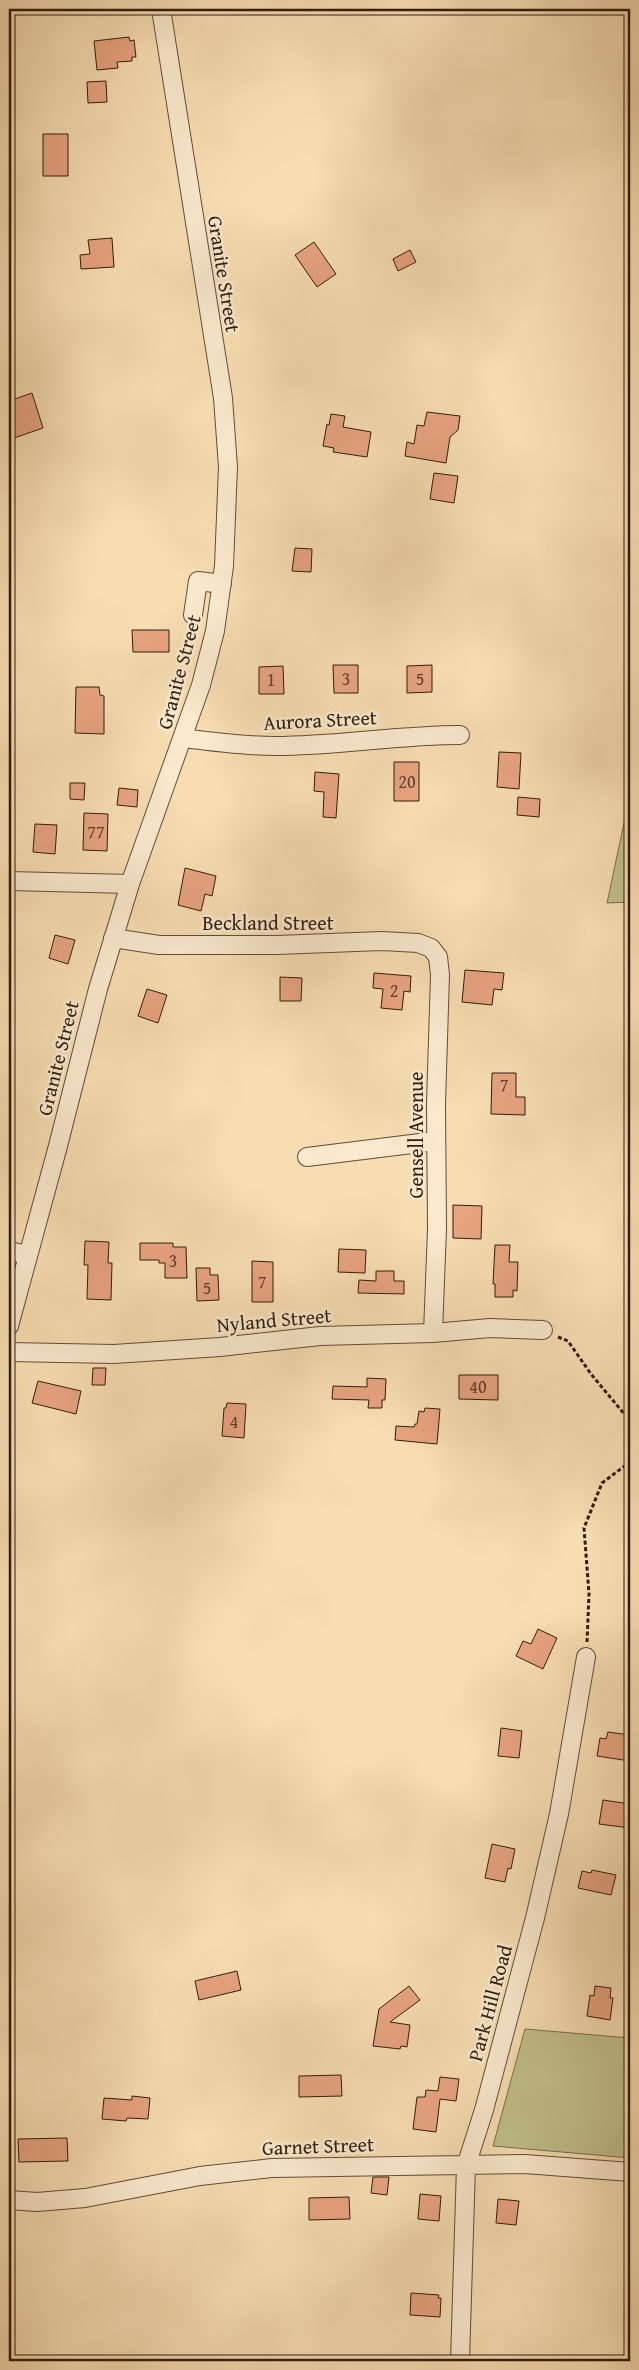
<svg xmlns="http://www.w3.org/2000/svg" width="639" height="2370" font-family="'Gentium Book Plus',serif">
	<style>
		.green { fill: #c0c08a; stroke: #786e4e }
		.building { fill: #e8a380; stroke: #2f1c11 }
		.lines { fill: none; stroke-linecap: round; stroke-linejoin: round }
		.minor-casing { stroke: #614c39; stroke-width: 20 }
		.path { stroke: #2f1c11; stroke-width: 3; stroke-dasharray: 4 2.5; stroke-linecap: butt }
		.minor { stroke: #fae9cd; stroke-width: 18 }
		.labels { text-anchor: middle; stroke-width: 5; stroke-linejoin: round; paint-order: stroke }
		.number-label { font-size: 18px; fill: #5d3e2d }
		.street-label { font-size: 20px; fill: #2f1c11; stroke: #fae9cd }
	</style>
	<rect width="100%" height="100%" fill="#f8ddb2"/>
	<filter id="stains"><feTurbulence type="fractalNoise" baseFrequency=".004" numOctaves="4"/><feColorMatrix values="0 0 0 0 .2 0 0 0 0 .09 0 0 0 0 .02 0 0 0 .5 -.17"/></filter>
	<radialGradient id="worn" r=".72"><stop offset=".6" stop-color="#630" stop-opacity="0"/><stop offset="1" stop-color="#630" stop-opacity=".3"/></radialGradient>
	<path class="green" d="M630,795V902L607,903Z
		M525,2029L630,2038V2158L493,2146Z"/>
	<path class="building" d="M129,37L130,41L134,40L136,57H132V61L117,62L118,68L97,70L94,41Z
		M106,81L107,102L88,103L87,82Z
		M43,134H68V176H43Z
		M112,238L114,267L81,269L80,255L90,254L88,240Z
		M314,242L336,274L317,287L295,255Z
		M410,250L416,262L398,271L393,259Z
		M32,393L43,428L14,438L9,421V401Z
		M427,412L460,416L458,430L450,437L446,463L405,456L407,442L414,444L417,425L424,426Z
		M331,414L345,416L343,427L371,432L367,457L333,452L334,448L323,446L327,424L329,425Z
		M434,473L458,476L454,503L430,499Z
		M295,548L312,549L311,572L292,571Z
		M132,630H169V652H133Z
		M333,665H358V693H334Z
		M432,665V692L407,693V666Z
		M283,666L284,694H259V667Z
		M76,687H99L100,695L104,696V734L75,733Z
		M499,752L521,753L519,789L497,787Z
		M394,762H419V801H394Z
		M315,772L339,774L336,818L323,817L324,792L314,791Z
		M70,783H85L84,800L70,799Z
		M119,788L138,790L137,807L117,805Z
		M518,797L540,799L539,817L517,815Z
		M84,813L108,814L107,851L83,850Z
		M35,824L57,825L55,854L33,852Z
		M185,868L216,876L212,896L205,894L201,911L178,905Z
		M55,935L75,940L68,964L49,958Z
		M465,970L504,973L502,990L494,989L492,1005L462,1002Z
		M374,973L411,976L410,992L404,991L402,1010L381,1008L383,989L373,988Z
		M280,977L302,978L301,1001H280Z
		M147,989L167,995L158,1023L138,1016Z
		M492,1073H516V1097H525V1115L491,1114Z
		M453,1205L482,1206L481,1239L453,1238Z
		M85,1241L109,1242L108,1263H112L111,1300L87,1299L88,1265H84Z
		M140,1243H173V1247H186L187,1278H165V1263H159V1260H140Z
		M495,1245H510L509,1262H518L517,1291L513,1290V1297H495V1284H493Z
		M339,1249L366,1250L365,1273L338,1272Z
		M252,1261L273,1262V1302H252Z
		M196,1268H210V1275H218L219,1300L197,1301Z
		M376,1271H394V1281H404V1294L358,1293L359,1280L376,1281Z
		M93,1368H106L105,1385H92Z
		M459,1375H498V1400L459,1399Z
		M367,1378L386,1379L385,1400H382V1408H368L369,1400L332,1399L333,1386L367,1387Z
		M38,1381L81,1391L76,1414L32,1403Z
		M227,1403L246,1404L244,1438L222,1436L224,1408H226Z
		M425,1408L440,1409L437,1444L395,1440L396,1426L414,1427L415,1424H417L419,1411L424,1412Z
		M538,1629L557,1638L543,1669L516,1656L523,1641L531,1644Z
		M501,1728L522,1731L519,1758L498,1756Z
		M608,1732L630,1735V1761L597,1756L600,1738L606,1739Z
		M603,1800L630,1804V1828L599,1824Z
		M492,1844L515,1849L511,1869L508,1868L505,1882L485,1878Z
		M592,1870L616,1875L611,1895L578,1888L582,1871L591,1873Z
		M237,1971L241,1990L199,2000L195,1981Z
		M409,1986L420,2000L390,2022L410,2025L407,2047L401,2046L400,2049L373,2046L379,2009Z
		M595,1986L611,1988L610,1998H613L610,2020L587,2016L590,1995L594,1996Z
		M341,2075L342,2096L299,2097V2076Z
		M440,2077L459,2079L456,2101L440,2099L436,2132L413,2129L417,2097H425L426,2090L438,2091Z
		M132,2096L150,2098L148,2119L127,2118L126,2121L102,2119L104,2098L132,2100Z
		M67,2138L68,2161L19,2162L18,2139Z
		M373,2177H389L387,2195L371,2193Z
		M420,2194L441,2196L439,2221L418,2219Z
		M349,2197L350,2219L309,2220V2198Z
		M498,2199L519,2201L516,2225L496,2223Z
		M411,2293L439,2295L438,2298H441L440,2317L410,2315Z"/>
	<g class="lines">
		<g class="minor-casing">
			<path id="minor" d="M193,615L198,581L222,584
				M183,738C214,742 244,746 275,746C337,746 398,735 460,735
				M9,881L130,884
				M113,938L159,945H277L382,941L418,943L431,948L438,957L440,975L436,1104L437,1229L433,1333
				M307,1157L436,1141
				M9,1251L28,1255
				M9,1326L58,1146L98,989L130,884L201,685L215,631L224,566L228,467L223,398L161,9
				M9,1352L114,1354L220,1347L320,1336L433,1333L490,1328L543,1330
				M9,2200L37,2202L85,2198L200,2176L272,2168L525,2164L630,2172
				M460,2361L466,2166L484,2110L535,1918L559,1814L586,1657"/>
		</g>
		<path class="path" d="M558,1337L568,1341L591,1374L630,1421
			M587,1642L589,1594L584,1528L602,1483L630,1462"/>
		<use href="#minor" class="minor"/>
	</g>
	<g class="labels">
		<g class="number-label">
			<text x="346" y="685">3</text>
			<text x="420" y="685">5</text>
			<text x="271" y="686">1</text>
			<text x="407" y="788">20</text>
			<text x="96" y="838">77</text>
			<text x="394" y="997">2</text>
			<text x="504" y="1091">7</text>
			<text x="173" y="1267">3</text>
			<text x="262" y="1288">7</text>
			<text x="207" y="1294">5</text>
			<text x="478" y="1393">40</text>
			<text x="234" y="1428">4</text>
		</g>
		<g class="street-label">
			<text transform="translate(224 274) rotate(81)" y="7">Granite Street</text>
			<text transform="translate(179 672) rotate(-75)" y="7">Granite Street</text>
			<text transform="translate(320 720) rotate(-3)" y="7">Aurora Street</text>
			<text x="268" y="930">Beckland Street</text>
			<text transform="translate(58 1058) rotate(-76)" y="7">Granite Street</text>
			<text transform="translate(416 1135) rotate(-90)" y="7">Gensell Avenue</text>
			<text transform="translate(274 1320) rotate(-5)" y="7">Nyland Street</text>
			<text transform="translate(490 2003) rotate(-75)" y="7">Park Hill Road</text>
			<text transform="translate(318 2146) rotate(-2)" y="7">Garnet Street</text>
		</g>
	</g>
	<rect width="639" height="2370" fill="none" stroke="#f8ddb2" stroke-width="30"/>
	<rect x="10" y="10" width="619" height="2350" fill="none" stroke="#2f1c11" stroke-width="2.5"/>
	<rect x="15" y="15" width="609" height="2340" fill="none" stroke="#2f1c11"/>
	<rect width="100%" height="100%" filter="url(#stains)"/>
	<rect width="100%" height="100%" fill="url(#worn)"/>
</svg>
